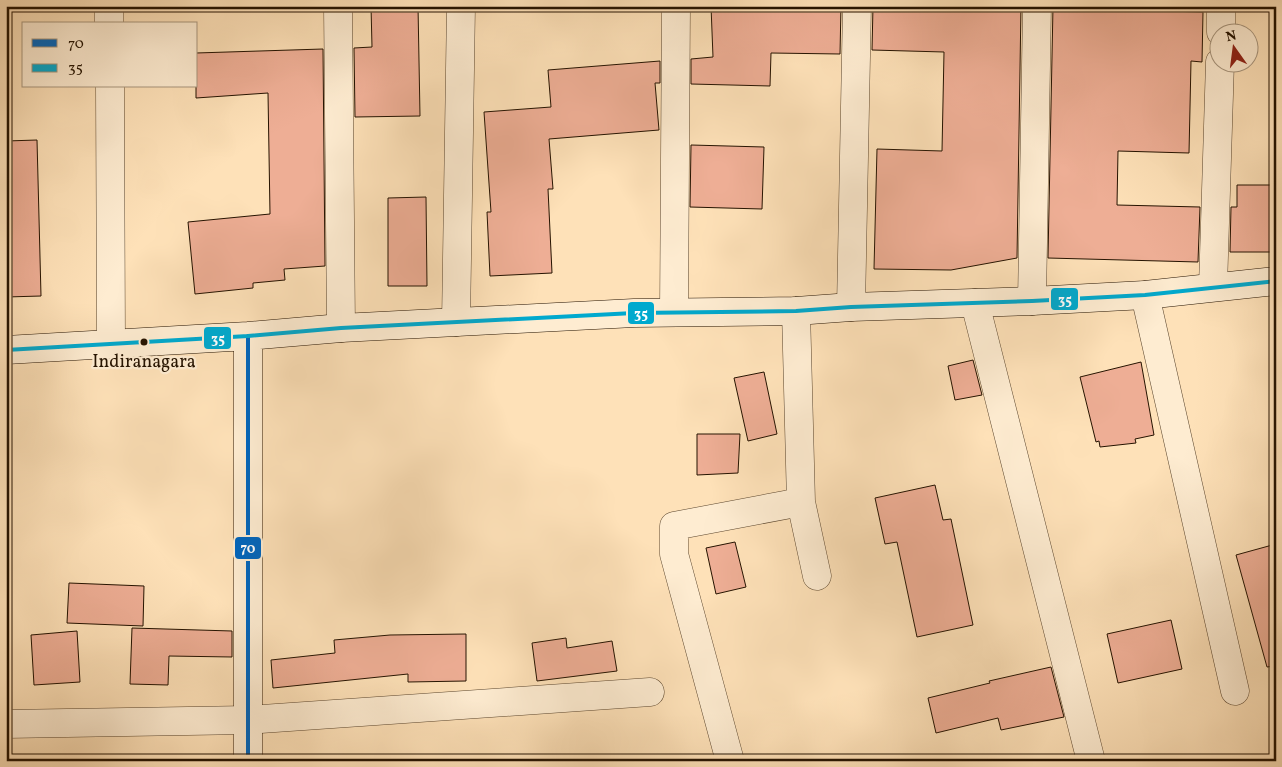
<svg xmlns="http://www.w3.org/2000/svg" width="1282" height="767" font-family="Vollkorn,serif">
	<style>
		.building { fill: #eeae95; stroke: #251300 }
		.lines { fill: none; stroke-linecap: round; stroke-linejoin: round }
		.street-casing { stroke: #5b462e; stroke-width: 29 }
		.secondary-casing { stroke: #251300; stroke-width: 29 }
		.street { stroke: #feecd1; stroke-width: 28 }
		.secondary { stroke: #feecd1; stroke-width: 28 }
		.bus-1-casing { stroke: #feecd1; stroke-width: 8 }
		.bus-2-casing { stroke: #feecd1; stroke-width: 8 }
		.bus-1 { stroke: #0065bd; stroke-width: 4 }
		.bus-2 { stroke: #00a9ce; stroke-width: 4 }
		.bus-dot { fill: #251300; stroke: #feecd1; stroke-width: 2 }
		.labels { text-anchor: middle; stroke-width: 4.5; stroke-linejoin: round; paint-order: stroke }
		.bus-label { font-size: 18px; fill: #251300; stroke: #feecd1 }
		.line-badge { stroke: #feecd1; stroke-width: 2 }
		.badge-label { font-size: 14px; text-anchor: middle; font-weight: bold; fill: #fff }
	</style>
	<rect width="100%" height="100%" fill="#fee1b8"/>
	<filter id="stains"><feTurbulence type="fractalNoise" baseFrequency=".004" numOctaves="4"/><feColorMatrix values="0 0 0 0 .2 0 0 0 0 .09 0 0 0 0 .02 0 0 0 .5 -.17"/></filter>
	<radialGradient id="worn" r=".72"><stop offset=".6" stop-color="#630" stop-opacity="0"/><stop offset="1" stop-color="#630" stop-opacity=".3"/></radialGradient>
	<path class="building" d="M371,6H418L420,116L355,117L354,48L372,47Z
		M711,6H841L840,54L771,53L770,86L691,84V59L713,57Z
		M873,6H1021L1017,258L951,270L874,269L877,149L942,151L944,52L872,50Z
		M1053,6H1122L1121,10L1203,12L1202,62L1191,61L1189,153L1118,151L1117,205L1200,207L1198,262L1048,258Z
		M323,49L325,266L284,269L285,280L253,283V288L195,294L188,222L270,214L268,93L196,98V53Z
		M660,61V83H655L659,130L549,139L553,189H548L552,273L490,276L487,212H491L484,112L551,107L548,70Z
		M37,140L41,296L6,297V141Z
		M691,145L764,147L762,209L690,207Z
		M1237,185H1276V252H1230L1231,207H1237Z
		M426,197L427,286H388V198Z
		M973,360L982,395L955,400L948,366Z
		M1141,362L1154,435L1135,439L1136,443L1100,447L1099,441L1096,442L1080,377Z
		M764,372L777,434L748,441L734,378Z
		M697,434H740L738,473L697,475Z
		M935,485L943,520L951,519L973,625L917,637L897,542L885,544L875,498Z
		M735,542L746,587L716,594L706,548Z
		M1276,544V666L1267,667L1236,555Z
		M69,583L144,586L143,626L67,623Z
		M1171,620L1182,669L1118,683L1107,634Z
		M132,628L232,631V657L169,656L168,685L130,684Z
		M77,631L80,682L34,685L31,635Z
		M466,634V681L408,682V674L273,688L271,660L335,653L334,640L390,635Z
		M566,638L567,648L612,641L617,671L537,681L532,643Z
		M1051,667L1064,717L1001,730L998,718L936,733L928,698L990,683L989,681Z"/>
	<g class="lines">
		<g class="street-casing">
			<path id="street" d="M109,6V24
				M338,6L341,328
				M1221,32V6
				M110,86L111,344
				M1213,287L1220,62
				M1145,295L1235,691
				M1032,301L1037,6
				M975,303L1091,761
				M851,307L857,6
				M796,311L801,502L817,576
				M674,312L676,6
				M456,322L461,6
				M6,724L248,720L650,692
				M730,761L674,554V526L801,502"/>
		</g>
		<g class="secondary-casing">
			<path id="secondary" d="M248,336V761
				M6,350L248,336L341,328L634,313L796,311L851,307L1032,301L1145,295L1276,281"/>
		</g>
		<use href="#street" class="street"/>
		<use href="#secondary" class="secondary"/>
		<g class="bus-1-casing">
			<path id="bus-1" d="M248,336V761"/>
		</g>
		<g class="bus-2-casing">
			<path id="bus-2" d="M6,350L248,336L341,328L634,313L796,311L851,307L1032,301L1145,295L1276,281"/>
		</g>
		<use href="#bus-1" class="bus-1"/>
		<use href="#bus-2" class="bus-2"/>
	</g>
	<circle class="bus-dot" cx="144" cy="342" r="4.5"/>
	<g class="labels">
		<g class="bus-label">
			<text x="144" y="367">Indiranagara</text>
		</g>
	</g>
	<g class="line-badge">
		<rect x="1050" y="287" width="29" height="24" rx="5" fill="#00a9ce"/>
		<rect x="627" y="301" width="28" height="24" rx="5" fill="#00a9ce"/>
		<rect x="203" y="326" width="29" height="24" rx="5" fill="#00a9ce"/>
		<rect x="234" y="536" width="28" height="24" rx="5" fill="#0065bd"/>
	</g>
	<g class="badge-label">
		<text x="1065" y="304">35</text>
		<text x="641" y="318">35</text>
		<text x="218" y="343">35</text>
		<text x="248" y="553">70</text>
	</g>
	<rect width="1282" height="767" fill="none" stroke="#fee1b8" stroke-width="25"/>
	<rect x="8" y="8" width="1267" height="752" fill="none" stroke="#251300" stroke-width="2.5"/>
	<rect x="12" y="12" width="1257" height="742" fill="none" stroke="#251300"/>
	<rect x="22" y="22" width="175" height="65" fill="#feecd1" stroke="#a7957d"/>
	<rect x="32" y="39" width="25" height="8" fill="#0065bd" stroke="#a7957d"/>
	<text x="68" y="48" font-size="15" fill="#251300">70</text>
	<rect x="32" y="64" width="25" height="8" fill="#00a9ce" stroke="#a7957d"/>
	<text x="68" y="72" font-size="15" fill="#251300">35</text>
	<g transform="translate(1234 48) rotate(346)"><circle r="24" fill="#feecd1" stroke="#a7957d"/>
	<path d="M0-4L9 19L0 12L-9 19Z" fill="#8f2418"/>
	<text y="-8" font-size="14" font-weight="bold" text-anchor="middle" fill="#251300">N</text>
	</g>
	<rect width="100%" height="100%" filter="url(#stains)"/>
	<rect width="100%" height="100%" fill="url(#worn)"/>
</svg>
